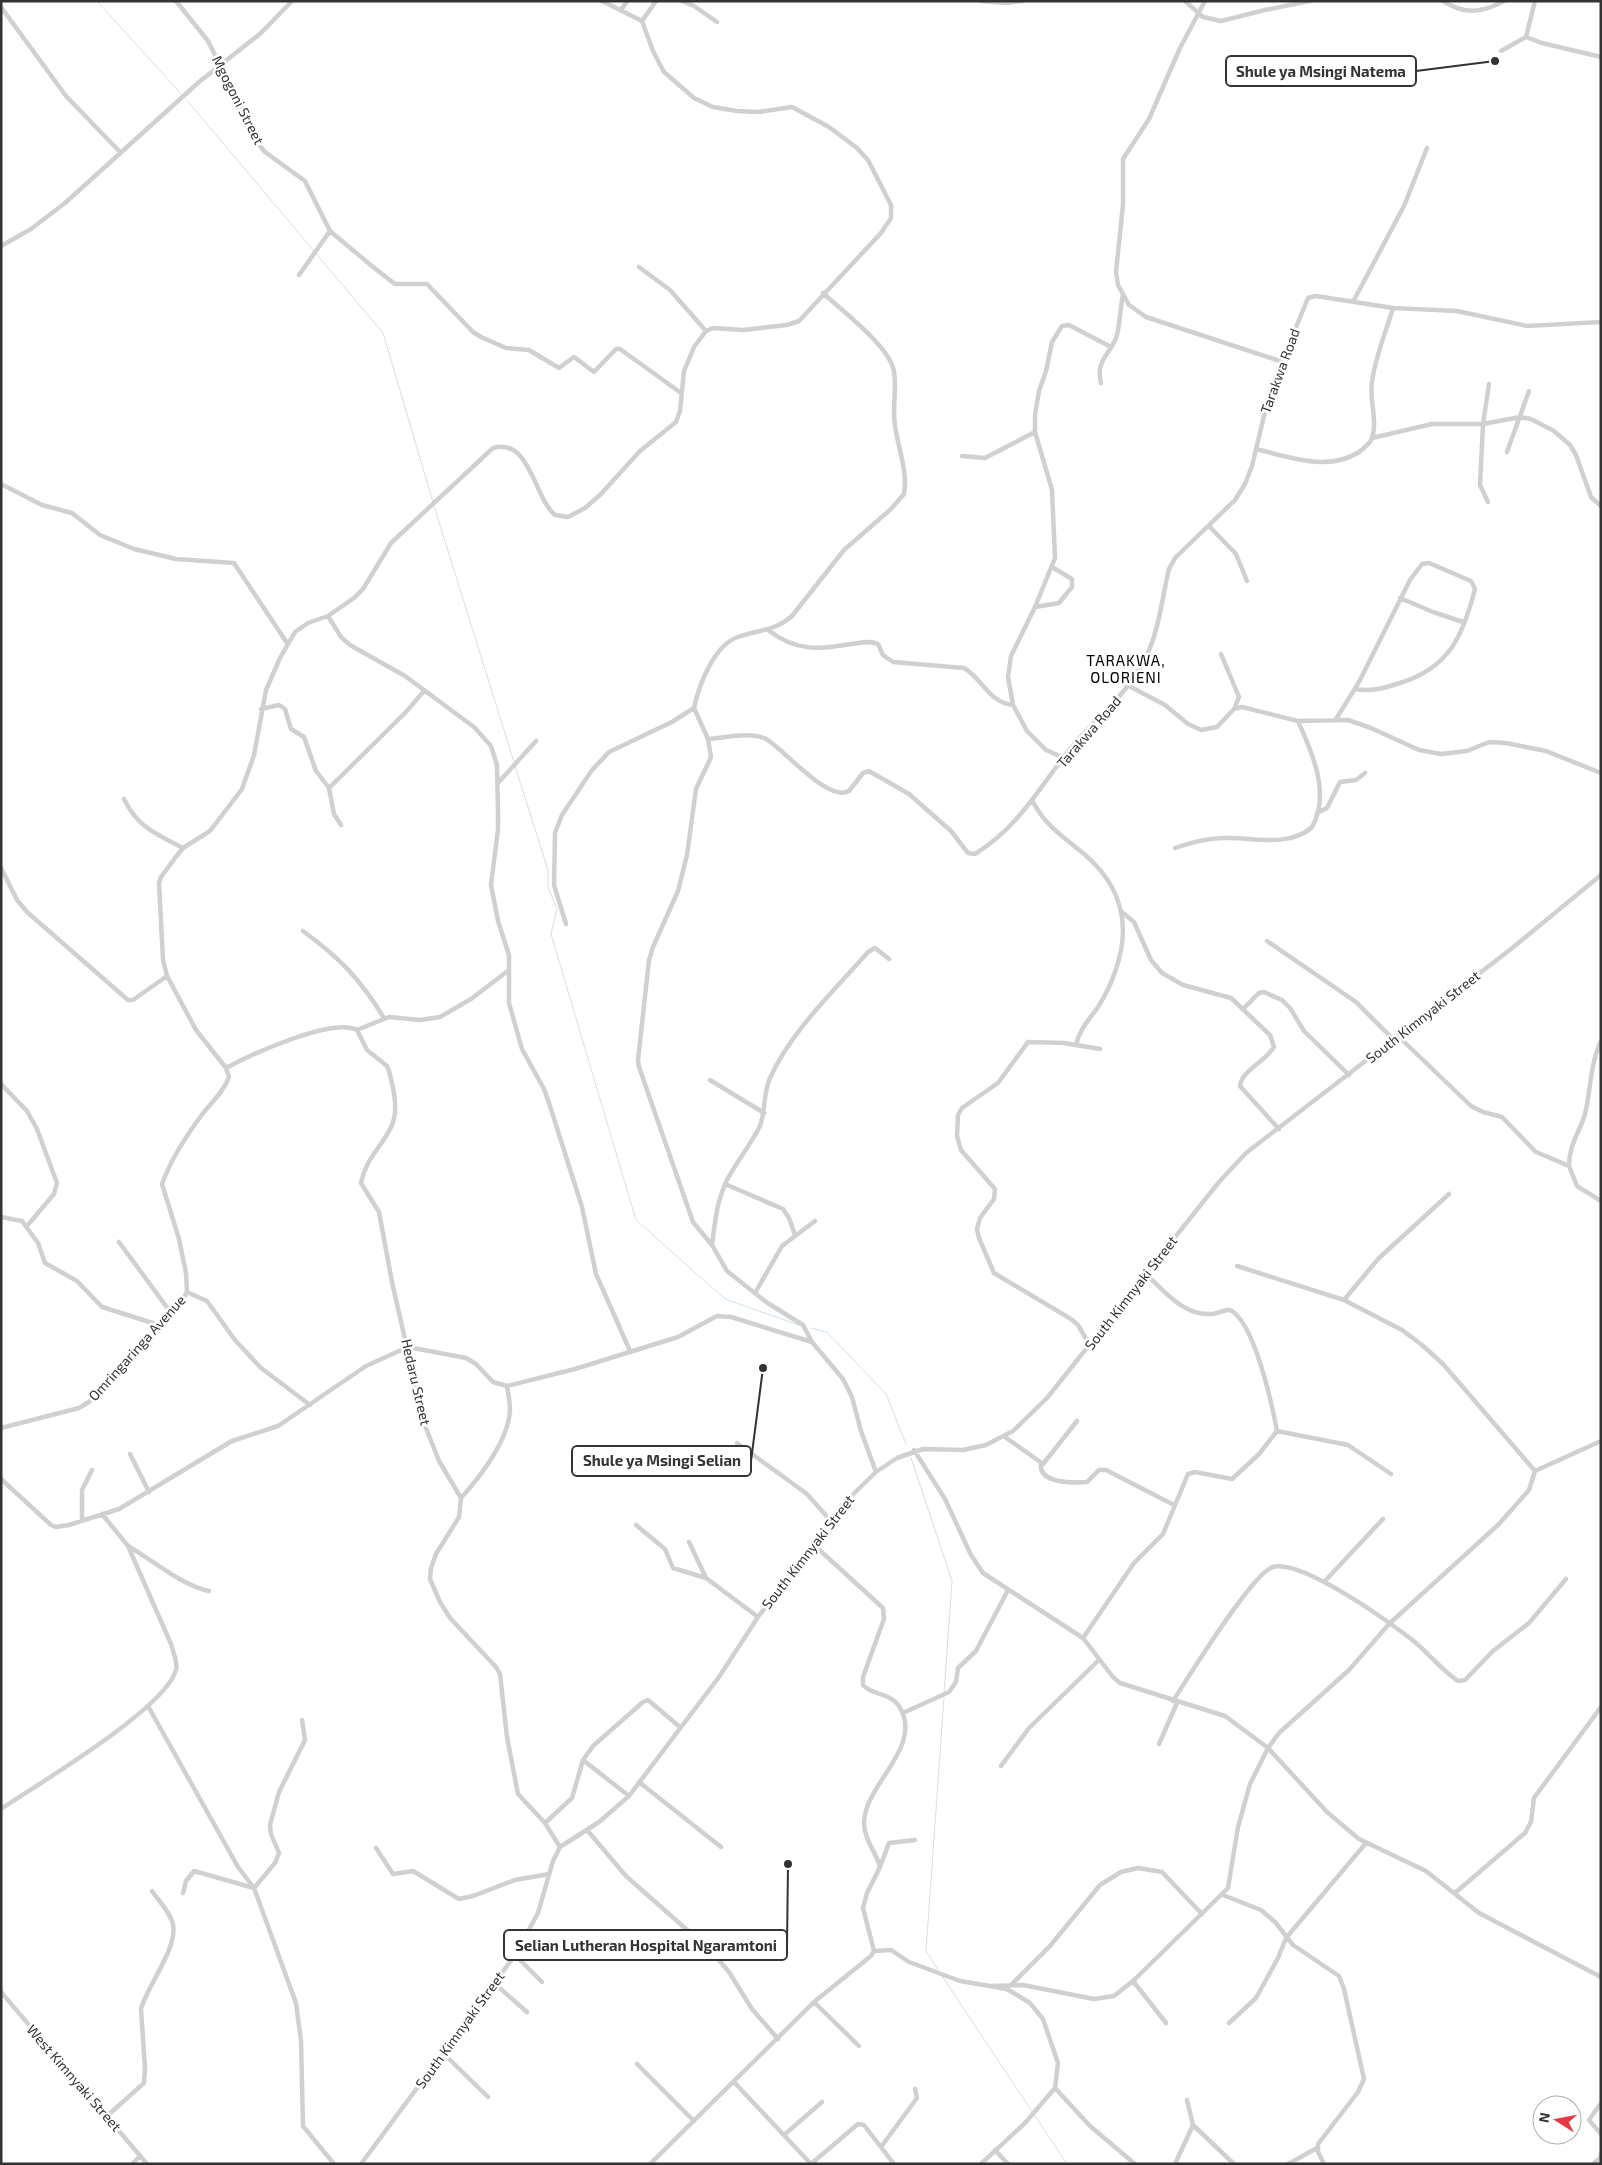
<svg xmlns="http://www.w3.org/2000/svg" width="1602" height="2165" font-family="'Exo 2',sans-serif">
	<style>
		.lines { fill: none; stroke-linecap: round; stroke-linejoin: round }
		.stream { stroke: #cfe2ee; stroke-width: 1 }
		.street { stroke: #d0d0d0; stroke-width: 4.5 }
		.labels { text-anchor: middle; stroke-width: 5; stroke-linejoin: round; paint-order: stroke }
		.street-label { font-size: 14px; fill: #333; stroke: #fff }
		.neighbourhood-label { font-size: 15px; letter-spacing: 1px; fill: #000; stroke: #fff }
		.leader { fill: none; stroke: #333; stroke-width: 2 }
		.callout-dot { fill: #333; stroke: #fff; stroke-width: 2 }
		.callout { fill: #fff; stroke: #333; stroke-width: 2 }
		.callout-label { font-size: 15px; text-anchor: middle; font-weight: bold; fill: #333 }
	</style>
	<rect width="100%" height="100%" fill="#fff"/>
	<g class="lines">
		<path class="stream" d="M97,1L182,95
			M185,98L383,333L433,502
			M434,506L514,762
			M515,766L548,870V887L557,909L551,934L636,1220L725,1299L799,1325
			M811,1328L827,1332L886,1394L906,1444
			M911,1458L952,1581L944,1693
			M939,1971L926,1951L944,1697
			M942,1976L1067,2164"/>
		<path class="street" d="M176,1L208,41L260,146L265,152L305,181L330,231L373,267L395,284H427L473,332L481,337L506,348L529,350L559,368L574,357L594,372L616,349H620L681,393
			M682,1L694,6L717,22
			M981,1L1006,3L1023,1
			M1185,1L1203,17L1221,21L1265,10L1310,1
			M1205,1L1180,48L1149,119L1123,159V205L1116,272L1118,285L1129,305L1146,317L1280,361
			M1443,1C1465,15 1482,13 1504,1
			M1,7L66,96L120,152
			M621,10L627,1
			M642,21L656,1
			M1526,37L1542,43L1601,57
			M1501,51L1526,37L1535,1
			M1,246L31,229L65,203L199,82L261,33L292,1
			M639,267L670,290L706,331
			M299,275L330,231
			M823,293C842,311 891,347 894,372C897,389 892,407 895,426C898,447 908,472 904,494L891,509L844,550L792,616C775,631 758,630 738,637C714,645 699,685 694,708L708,739L711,757L696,789L687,855L678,891L653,947L649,960L638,1060L639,1067L693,1222L712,1245L727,1271L766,1302L803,1325L812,1342L843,1379L852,1397L861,1431L876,1472
			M1354,300L1404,206L1427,148
			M1101,383C1095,359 1111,355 1117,335C1120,323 1120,309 1123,295
			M1372,438L1432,424H1483L1520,417L1531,419L1554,431L1570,445L1576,455L1591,497L1601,506
			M1256,449C1289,457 1328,472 1359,452C1364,448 1370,444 1372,438C1378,420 1369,400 1372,382C1375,357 1386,332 1393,308
			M1507,452L1529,391
			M962,456L985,458L1035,432
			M1,484L42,505L72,513L100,535L134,549L176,559L234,563L287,643
			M1488,502L1480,485L1483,424L1489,384
			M1209,526L1236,554L1247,581
			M1400,598L1433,612L1463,622
			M1035,607L1059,603L1072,587V579L1052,567
			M328,616L341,637L350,645L405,676L474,727L491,746L497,765L498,811V829L491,885L498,921L509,955V1003L522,1049L544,1089L550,1106L582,1207L596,1274L630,1351
			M768,630C795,651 818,650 851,644C860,643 870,640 878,644L883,655L893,662L964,668C983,679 988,702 1013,705
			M1221,654L1239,697L1234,709
			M1129,686L1165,705L1188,724L1201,730L1217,727L1234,709L1242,707L1298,721L1348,720L1371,728L1419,750L1441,754L1467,751L1489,742L1506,743L1546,751L1601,773
			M261,709L279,705L285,709L291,729L304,737L316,771L329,788L334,814L341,825
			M1336,719L1359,682L1410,580L1422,564L1429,563L1471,581L1475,589C1463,636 1449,668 1400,683C1385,688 1371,692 1355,689
			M708,739C724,738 751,731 766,739C784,749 828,803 849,791L863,773L869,771L909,794L951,831L968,853L975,854C1021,825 1039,787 1071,748C1097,717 1128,694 1146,657C1159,631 1162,598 1169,569L1175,558L1235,500L1245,484L1252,466L1270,391L1308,298L1316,296L1393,308L1457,311L1527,326L1601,322
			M1064,758L1046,750L1027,731L1013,705L1008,677L1011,656L1035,607L1055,558L1052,490L1035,432V415L1039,391L1046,371L1052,342L1062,326L1069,325L1111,347
			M498,783L536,741
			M329,788L406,712L424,691
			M124,799C138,828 157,834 183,848
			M1033,802C1045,825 1063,837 1083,853C1122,886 1132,925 1115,972C1111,984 1105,996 1098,1007C1089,1020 1080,1028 1076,1045
			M1317,813L1327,808L1340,782L1356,780L1365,773
			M1175,848C1192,842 1207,838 1225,838C1252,837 1290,848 1312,827C1331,794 1312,752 1298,721
			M1,868L17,900L27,912L128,1000H133L167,976
			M1123,913L1134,922L1151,960L1162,973L1183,985L1231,998L1270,1035L1274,1047C1266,1061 1241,1071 1240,1086L1279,1129
			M566,924L554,885L555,833L562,815L592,770L609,752L672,722L694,708
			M303,931C341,959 360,979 384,1018
			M1267,941L1356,1002L1393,1039
			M1244,1008L1259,993L1264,992L1282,1000L1290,1008L1304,1031L1349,1075
			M357,1030L389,1017L420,1020L440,1017L471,999L509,970
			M1398,1036L1471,1106L1483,1112L1502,1117L1536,1152L1569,1166L1577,1186L1601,1201
			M226,1068C250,1055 332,1017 357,1030L367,1050L387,1066L389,1071C393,1087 399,1109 392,1125C383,1146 366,1157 361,1183L379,1212L392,1282L424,1423L439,1461L461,1498L459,1517L436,1554L431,1568L430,1579L440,1602L450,1618L496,1667L500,1674L507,1737L518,1794L545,1823L560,1847
			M710,1080L764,1113
			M1,1084L27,1111L37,1129L57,1183L54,1194L27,1226
			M1569,1166C1569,1144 1579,1134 1585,1114C1591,1089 1590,1064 1601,1041
			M725,1184L783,1209L789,1218L795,1235
			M1,1217L22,1221L38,1243L45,1263L77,1281L102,1307L159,1325
			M119,1242L171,1313
			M712,1245C715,1222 717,1199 728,1178C738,1160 751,1144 760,1126C766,1110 763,1093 770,1078C791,1031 835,990 868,952L875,948L889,959
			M1237,1266L1344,1300L1402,1330L1422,1345L1443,1364L1535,1471
			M187,1292L207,1301L235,1340L261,1368L310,1405
			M755,1293L782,1246L815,1221
			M1344,1300L1378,1259L1449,1194
			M1089,1344L1078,1325L1071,1319L994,1273L979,1238L977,1229L980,1218L994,1199L995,1189L961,1150L957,1136L958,1115L962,1108L998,1083L1028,1042L1064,1043L1100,1049
			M1,1428L79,1408C115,1389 148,1335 179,1305L187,1292L186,1273L179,1239L162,1184C171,1159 188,1133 204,1112C213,1101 224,1091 229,1077L226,1068L196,1030L167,976L163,960L159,883L161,877L175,858L183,848L210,831L242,789L254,755L266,690L280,658L295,632L308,623L328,616L354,598L363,589L391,543L493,448C530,437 534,498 555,515L568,517L585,508L600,495L640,451L676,422L680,411L684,371L694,347L706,331L713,328L743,330L787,325L799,321L881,233L891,218V205L868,160L857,148L829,127L792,107L758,112L737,111L713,107L694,98L664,72L653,51L642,21L602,1
			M1277,1431L1348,1445L1391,1474
			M1005,1437L1043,1464L1077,1421
			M737,1443L807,1494L830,1520
			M914,1450L945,1499L971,1555L983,1573L1083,1638L1113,1677L1120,1683L1225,1716L1268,1748L1327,1812L1359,1839L1426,1871L1479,1913L1601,1977
			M130,1454L149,1492
			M1041,1463C1038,1484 1073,1483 1087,1482L1099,1470H1106L1174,1505
			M1,1479L51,1525L56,1527L69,1525L119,1509L232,1441L278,1426L366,1366L408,1347L466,1358L476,1364L493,1382L507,1386L575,1369L678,1337L717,1316L731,1317L812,1342
			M461,1498C480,1477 509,1440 510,1409C510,1401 508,1393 507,1386
			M82,1520V1490L92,1470
			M636,1525L665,1549L673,1568L706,1578
			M689,1542L706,1578L758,1617
			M128,1546C154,1561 181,1585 209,1591
			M1324,1582L1383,1519
			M1083,1638L1134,1563L1163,1534L1188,1474L1195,1472L1232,1479L1259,1454L1277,1431C1272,1404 1254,1321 1230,1310C1224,1309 1218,1314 1211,1314C1184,1316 1164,1291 1146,1274
			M1173,1701C1188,1678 1252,1573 1273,1567C1302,1559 1393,1624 1416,1643C1430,1655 1443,1671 1458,1681L1465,1680L1493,1651L1529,1623L1566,1579
			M148,1706L238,1867L254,1888L296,2003L301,2041L303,2126L334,2164
			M903,1713L949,1692L956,1682L958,1668L976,1651L1008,1590
			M1159,1744L1177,1703
			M583,1760L629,1796
			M1001,1766L1029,1728L1099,1660
			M639,1782L721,1847
			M1,1809C38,1784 165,1709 176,1670C178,1662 173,1652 171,1644L128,1546L102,1514
			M545,1823L572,1798L583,1760L593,1746L643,1702L648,1700L680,1727
			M587,1830L626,1876L712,1952L729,1972L752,2009L778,2039
			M376,1848L393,1874L413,1871L459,1899L473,1896L515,1880L549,1874
			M880,1867L889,1843L915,1840
			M183,1893L186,1881L194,1871L254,1888L275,1863L279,1853L271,1834L270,1825L279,1792L305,1740L302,1720
			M1455,1893L1525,1833L1531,1822L1534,1798L1601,1707
			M1223,1895L1261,1910L1275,1922L1293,1945L1339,1976L1344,1989L1364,2079L1358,2092L1318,2144V2152L1324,2164
			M874,1951L891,1950L909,1962L960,1981L1007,1989L1030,2003L1043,2019L1058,2063L1055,2088L1025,2123L981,2164
			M515,1955L542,1982
			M1133,1981L1166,2023
			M495,1984L527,2012
			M1012,1984L1050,1946L1100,1885L1121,1872L1138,1868L1162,1872L1202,1914
			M991,1986L1023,1985L1094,1999L1114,1996L1133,1981L1228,1888L1238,1827L1250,1784L1268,1748L1279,1733L1349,1670L1389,1624L1499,1524L1529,1490L1535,1471L1601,1441
			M1,1992L147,2164
			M814,2002L859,2046
			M1229,2023L1256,1998L1278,1958L1286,1938L1366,1843
			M443,2053L488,2097
			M637,2064L694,2121
			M734,2082L811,2164
			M1055,2088L1090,2126L1135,2164
			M1187,2100L1193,2125L1234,2164
			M1601,2103L1589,2120L1601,2134
			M107,2116L144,2083L145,2068L141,2009C147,1985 181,1945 172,1921C168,1910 159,1901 152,1891
			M784,2135L822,2102
			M881,2147L917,2098L915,2089
			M995,2150L1008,2164
			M132,2164L140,2156
			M361,2164L515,1955L538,1913L553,1861L560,1847L599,1822L629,1796L719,1677L758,1617L841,1506L876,1472L897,1458L923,1449L963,1450L986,1445L1013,1431L1047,1398L1219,1182L1246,1153L1511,949L1601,875
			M650,2164L814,2002L871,1956L874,1951L863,1908L867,1893L880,1867C876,1852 864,1839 864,1823C864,1784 925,1747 899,1706C889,1692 873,1696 863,1685V1677L884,1619L883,1608L814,1545
			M811,2164L858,2124L864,2125L894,2164
			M1175,2164L1193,2125
			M1288,2164L1317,2148
			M1593,2164L1600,2158L1601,2154"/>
	</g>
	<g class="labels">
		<g class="street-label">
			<text transform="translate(238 100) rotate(63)" y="5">Mgogoni Street</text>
			<text transform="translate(1280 371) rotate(-70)" y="5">Tarakwa Road</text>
			<text transform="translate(1089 732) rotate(-49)" y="5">Tarakwa Road</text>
			<text transform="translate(1423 1017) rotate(-38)" y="5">South Kimnyaki Street</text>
			<text transform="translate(1131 1293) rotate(-52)" y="5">South Kimnyaki Street</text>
			<text transform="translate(137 1348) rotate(-48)" y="5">Omringaringa Avenue</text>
			<text transform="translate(416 1382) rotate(77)" y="5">Hedaru Street</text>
			<text transform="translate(808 1552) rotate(-52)" y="5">South Kimnyaki Street</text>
			<text transform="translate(460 2030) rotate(-54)" y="5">South Kimnyaki Street</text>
			<text transform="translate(74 2078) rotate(49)" y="5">West Kimnyaki Street</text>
		</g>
		<g class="neighbourhood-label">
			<text x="1126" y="666">TARAKWA,<tspan x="1126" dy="17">OLORIENI</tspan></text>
		</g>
	</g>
	<path class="leader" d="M1495 61L1416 71M763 1368L751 1461M788 1864L787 1945"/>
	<g class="callout-dot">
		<circle cx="1495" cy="61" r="5"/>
		<circle cx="763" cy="1368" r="5"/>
		<circle cx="788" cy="1864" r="5"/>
	</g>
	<g class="callout">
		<rect x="1226" y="56" width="190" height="30" rx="5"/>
		<rect x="572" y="1446" width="179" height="30" rx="5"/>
		<rect x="504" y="1930" width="283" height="30" rx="5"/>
	</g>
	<g class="callout-label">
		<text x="1321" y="77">Shule ya Msingi Natema</text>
		<text x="662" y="1466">Shule ya Msingi Selian</text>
		<text x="646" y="1951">Selian Lutheran Hospital Ngaramtoni</text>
	</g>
	<rect width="1602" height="2165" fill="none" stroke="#333333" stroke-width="5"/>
	<g transform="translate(1557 2120) rotate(281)"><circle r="24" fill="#ffffff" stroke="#adadad"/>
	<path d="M0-4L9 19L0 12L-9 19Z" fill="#e63946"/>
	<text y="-8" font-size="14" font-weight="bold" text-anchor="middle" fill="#333333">N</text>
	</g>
</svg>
